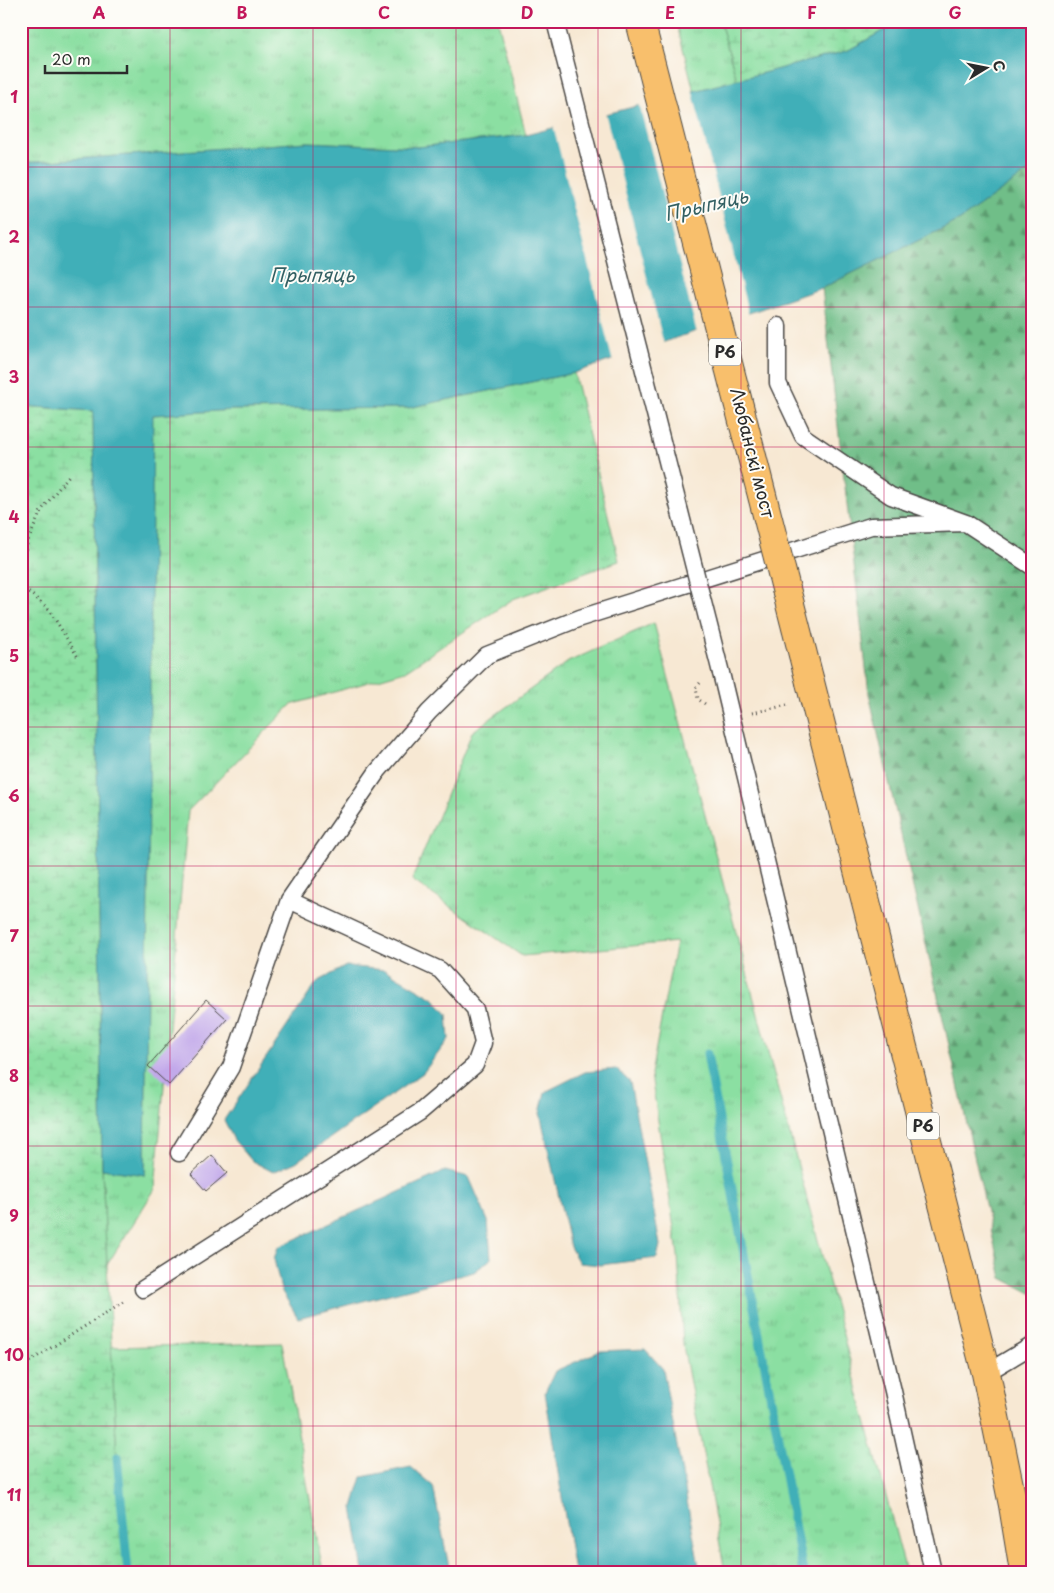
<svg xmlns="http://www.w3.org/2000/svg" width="1054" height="1593" font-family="'Playpen Sans',sans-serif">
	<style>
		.grass { fill: url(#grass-tufts); stroke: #5b8566 }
		.forest { fill: url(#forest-firs); stroke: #4e745a }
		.wetland { fill: url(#wetland-marsh); stroke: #5b8566 }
		.water { fill: #3fafb8; stroke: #356d72 }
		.pier { fill: #f7e8d3 }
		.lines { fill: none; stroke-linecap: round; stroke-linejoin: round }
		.stream { stroke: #3fafb8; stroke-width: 9 }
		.building { fill: #c2a9ea }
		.lane-casing { stroke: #4a4744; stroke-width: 19 }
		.primary-casing { stroke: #4a4744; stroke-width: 30 }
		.path { stroke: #4a4744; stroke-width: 3; stroke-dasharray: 1 4; stroke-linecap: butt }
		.lane { stroke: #fff; stroke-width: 16 }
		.primary { stroke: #f8bf6c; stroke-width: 28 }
		.lane-bridge-casing { stroke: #4a4744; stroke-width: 19; stroke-linecap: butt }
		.primary-bridge-casing { stroke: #4a4744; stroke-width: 30; stroke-linecap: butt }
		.lane-bridge { stroke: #fff; stroke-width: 16 }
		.primary-bridge { stroke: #f8bf6c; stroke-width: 28 }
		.grid { fill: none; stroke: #c2185b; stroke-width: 1; stroke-opacity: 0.55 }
		.labels { text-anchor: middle; stroke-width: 4; stroke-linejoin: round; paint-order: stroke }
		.shield { fill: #fdfcf7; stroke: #6a6a68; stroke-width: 1 }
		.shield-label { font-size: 16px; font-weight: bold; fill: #2b2b2b }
		.street-label { font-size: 18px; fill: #2b2b2b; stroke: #fdfcf7 }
		.water-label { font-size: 19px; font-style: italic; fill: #336063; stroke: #fdfcf7 }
		.neatline { fill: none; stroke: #c2185b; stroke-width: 2 }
		.grid-label { font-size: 16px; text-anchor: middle; font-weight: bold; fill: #c2185b }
	</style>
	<defs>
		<pattern id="grass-tufts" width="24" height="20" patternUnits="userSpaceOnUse" patternTransform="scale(1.25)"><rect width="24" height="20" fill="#8bdfa2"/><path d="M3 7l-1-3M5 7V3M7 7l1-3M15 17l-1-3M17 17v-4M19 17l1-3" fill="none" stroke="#78c08c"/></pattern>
		<pattern id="forest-firs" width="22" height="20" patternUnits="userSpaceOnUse" patternTransform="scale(1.25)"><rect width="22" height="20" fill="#70be88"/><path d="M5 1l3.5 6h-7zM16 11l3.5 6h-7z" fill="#5c9b6f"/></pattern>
		<pattern id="wetland-marsh" width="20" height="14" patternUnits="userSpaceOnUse" patternTransform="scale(1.25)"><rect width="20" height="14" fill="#8bdfa2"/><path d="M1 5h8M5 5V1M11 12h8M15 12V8" fill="none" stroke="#78c08c"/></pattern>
	</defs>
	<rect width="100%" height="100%" fill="#fdfcf7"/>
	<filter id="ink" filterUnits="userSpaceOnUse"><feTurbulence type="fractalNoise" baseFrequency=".02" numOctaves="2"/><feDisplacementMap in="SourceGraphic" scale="10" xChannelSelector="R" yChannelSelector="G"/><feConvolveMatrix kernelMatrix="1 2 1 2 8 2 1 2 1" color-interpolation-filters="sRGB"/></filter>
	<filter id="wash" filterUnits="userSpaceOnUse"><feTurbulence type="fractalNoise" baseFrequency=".0096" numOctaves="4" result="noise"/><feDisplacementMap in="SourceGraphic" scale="20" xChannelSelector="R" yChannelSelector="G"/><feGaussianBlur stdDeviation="1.12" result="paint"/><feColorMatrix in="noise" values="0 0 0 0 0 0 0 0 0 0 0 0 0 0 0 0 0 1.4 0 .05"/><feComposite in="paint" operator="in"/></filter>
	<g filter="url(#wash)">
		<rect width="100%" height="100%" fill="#f7e8d3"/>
		<path class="grass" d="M21,21H498L526,135L418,147L307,142L21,163Z
			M676,21H720L737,80L694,91Z
			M574,373L619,561L513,599L405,671L291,705L188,811L155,1189L107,1265L102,1169L145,1175L152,415L233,410L408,408Z
			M654,623L904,1564L905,1572H725L683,1345L678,1255L651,1074L676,942L522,956L412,880L472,732L568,662Z
			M282,1343L323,1572H128L117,1457L111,1347Z"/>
		<path class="forest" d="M1033,168V1294L1002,1278L869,694L822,288L960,220Z"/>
		<path class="wetland" d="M720,21H900L847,51L737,80Z
			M21,406L93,411L102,1169L117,1457L128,1572H21Z"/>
		<path class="water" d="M900,21H1033V168L960,220L822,288L574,373L408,408L233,410L153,415L145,1175L102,1169L93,411L21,406V163L307,142L418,147L526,135L847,51Z
			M346,966L385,970L433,998L447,1014L449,1039L423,1073L296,1162L273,1172L252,1161L234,1140L224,1120L317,982Z
			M616,1069L630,1082L660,1245L657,1258L600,1265L579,1263L570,1247L540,1113L545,1092L585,1072Z
			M445,1171L469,1177L488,1221L491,1259L474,1272L298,1318L281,1290L274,1259L278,1247Z
			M645,1349L663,1369L700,1572H574L545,1392L555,1371L600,1351Z
			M411,1467L433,1486L450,1572H363L353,1507L362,1477Z"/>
		<path class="pier" d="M692,89L749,316L697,333L639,103Z
			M605,112L664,345L613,362L553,125Z"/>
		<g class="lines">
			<path class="stream" d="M707,1054L803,1572
				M117,1457L128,1572"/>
		</g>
		<g id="blocks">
			<path class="building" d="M206,1000L227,1019L169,1085L148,1066Z
				M212,1155L227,1173L206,1191L191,1174Z"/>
		</g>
	</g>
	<g filter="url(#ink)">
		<use href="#blocks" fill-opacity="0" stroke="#4a4744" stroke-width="1"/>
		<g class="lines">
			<g class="lane-casing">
				<path id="lane" d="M778,326V383L803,436L891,496L966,523L1033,567
					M721,673L893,1391L933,1572
					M179,1153L231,1067L289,900L377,772L429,712L487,655L580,618L871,526L966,523
					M143,1289L420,1112L475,1065L483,1043L475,1009L440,970L289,900
					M986,1373L1033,1345"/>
			</g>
			<g class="primary-casing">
				<path id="primary" d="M810,682L986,1373L1013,1505L1024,1572"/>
			</g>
			<path class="path" d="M1032,313L1033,319
				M21,564L28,541L41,511L70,474
				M21,586L49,609L79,659
				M700,683L696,688L698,699L705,704
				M752,713L787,705
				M21,1367L126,1300"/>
			<use href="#lane" class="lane"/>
			<use href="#primary" class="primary"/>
			<g class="lane-bridge-casing">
				<path id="lane-bridge" d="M555,21L721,673"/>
			</g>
			<g class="primary-bridge-casing">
				<path id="primary-bridge" d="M640,21L810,682"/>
			</g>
			<use href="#lane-bridge" class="lane-bridge"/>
			<use href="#primary-bridge" class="primary-bridge"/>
		</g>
	</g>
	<path class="grid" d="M170,21V1572M313,21V1572M456,21V1572M598,21V1572M741,21V1572M884,21V1572M21,167H1033M21,307H1033M21,447H1033M21,587H1033M21,727H1033M21,866H1033M21,1006H1033M21,1146H1033M21,1286H1033M21,1426H1033"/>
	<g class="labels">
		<g class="shield">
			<rect x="709" y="338.5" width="32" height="27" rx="4"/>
			<rect x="907" y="1112.5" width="32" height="27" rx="4"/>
		</g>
		<g class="shield-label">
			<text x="725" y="358">Р6</text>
			<text x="923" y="1132">Р6</text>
		</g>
		<g class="street-label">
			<text transform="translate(752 453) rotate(76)" y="6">Любанскі мост</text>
		</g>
		<g class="water-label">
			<text transform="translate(706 205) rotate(-13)" y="7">Прыпяць</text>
			<text x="312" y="282">Прыпяць</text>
		</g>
	</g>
	<rect width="1054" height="1593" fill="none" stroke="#fdfcf7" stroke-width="55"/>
	<g transform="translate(986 68) rotate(80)" stroke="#fdfcf7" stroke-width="4" paint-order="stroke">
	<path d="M0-4L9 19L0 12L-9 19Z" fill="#2b2b2b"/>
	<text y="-8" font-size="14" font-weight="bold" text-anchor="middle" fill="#2b2b2b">С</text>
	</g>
	<path d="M45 65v8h82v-8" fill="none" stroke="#2b2b2b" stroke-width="2.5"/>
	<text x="52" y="65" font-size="15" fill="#2b2b2b" stroke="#fdfcf7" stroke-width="4" paint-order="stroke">20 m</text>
	<rect x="28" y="28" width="998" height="1538" class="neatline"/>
	<g class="grid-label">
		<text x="99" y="19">A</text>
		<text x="242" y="19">B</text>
		<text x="384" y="19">C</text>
		<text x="527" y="19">D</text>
		<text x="670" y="19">E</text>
		<text x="812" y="19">F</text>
		<text x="955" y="19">G</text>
		<text x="14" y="103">1</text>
		<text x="14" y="243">2</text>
		<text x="14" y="383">3</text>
		<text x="14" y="523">4</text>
		<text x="14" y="662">5</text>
		<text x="14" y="802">6</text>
		<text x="14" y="942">7</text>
		<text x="14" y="1082">8</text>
		<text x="14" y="1222">9</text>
		<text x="14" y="1361">10</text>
		<text x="14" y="1501">11</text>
	</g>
</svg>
